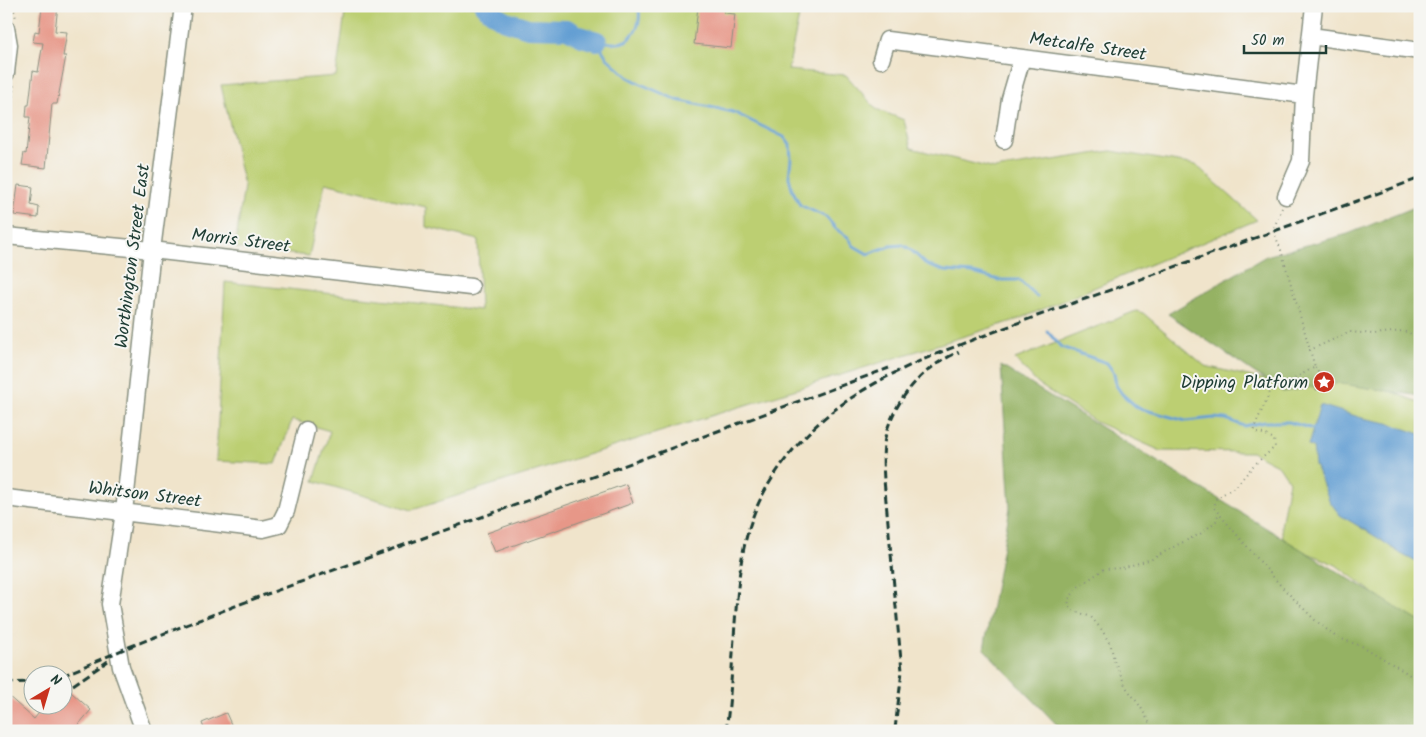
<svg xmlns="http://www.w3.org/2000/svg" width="1426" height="737" font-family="Kalam,sans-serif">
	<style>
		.green { fill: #bccf72; stroke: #6e8653 }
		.forest { fill: #95b264; stroke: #5a784c }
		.water { fill: #639fd3; stroke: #416e84 }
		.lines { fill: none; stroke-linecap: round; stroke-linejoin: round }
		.stream { stroke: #639fd3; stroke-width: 3 }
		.river { stroke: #639fd3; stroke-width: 20 }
		.building { fill: #e79788 }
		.minor-casing { stroke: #889080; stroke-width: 19 }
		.path { stroke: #889080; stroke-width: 2; stroke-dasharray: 1 4; stroke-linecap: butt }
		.minor { stroke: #fff; stroke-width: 16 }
		.rail { stroke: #1f3d34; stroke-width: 3; stroke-dasharray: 8 4; stroke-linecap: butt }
		.labels { text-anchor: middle; stroke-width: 4; stroke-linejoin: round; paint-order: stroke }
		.street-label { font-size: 18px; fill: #1f3d34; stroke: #f6f6f2 }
		.poi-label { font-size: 18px; fill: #1f3d34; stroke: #f6f6f2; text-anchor: end }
	</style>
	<rect width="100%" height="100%" fill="#f6f6f2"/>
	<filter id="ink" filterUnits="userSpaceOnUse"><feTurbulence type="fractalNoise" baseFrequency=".02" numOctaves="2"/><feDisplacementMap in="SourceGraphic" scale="10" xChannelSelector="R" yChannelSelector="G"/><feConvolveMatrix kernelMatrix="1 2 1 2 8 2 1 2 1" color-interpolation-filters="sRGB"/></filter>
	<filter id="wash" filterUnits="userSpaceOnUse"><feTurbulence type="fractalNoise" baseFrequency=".0096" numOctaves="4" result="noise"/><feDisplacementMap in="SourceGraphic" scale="20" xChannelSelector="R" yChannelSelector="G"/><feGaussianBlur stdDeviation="1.12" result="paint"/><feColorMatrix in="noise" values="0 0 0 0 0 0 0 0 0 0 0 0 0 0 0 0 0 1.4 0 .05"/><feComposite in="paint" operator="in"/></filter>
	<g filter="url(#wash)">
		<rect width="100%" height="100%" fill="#f0e4cb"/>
		<path class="green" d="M346,6H801L788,70L846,75L876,109L904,120L911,148L995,169L1111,151L1196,165L1257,220L1019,319L412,510L314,481L330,431L292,420L276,464L216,461L225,282L480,310L478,240L426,227V207L325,183L309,256L235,248L244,186L221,85L336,76Z
			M1136,311L1143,313L1205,366L1300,388L1333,368L1420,403V628L1336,565L1284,543L1281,526L1289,481L1279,466L1252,452L1161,451L1096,422L1038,384L1015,359Z"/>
		<path class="forest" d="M1420,205V396L1336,383L1283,392L1168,314L1266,256L1348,234Z
			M1001,366L1420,622V731H1063L984,649L1010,508Z"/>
		<path class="water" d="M1320,405L1362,418L1388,423L1420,434V564L1401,554L1378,538L1340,515L1330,502L1315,465L1313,447L1308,446Z"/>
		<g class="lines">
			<path class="stream" d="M638,6C643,23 633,45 613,43C607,43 604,40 597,41L607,58L628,77L643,85L677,100L733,112L784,137L790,145L791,159L789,177L792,189L800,205L826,217L836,229L848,237L854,246L868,254L890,246L903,245L911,250L927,265L945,271L973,273L999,280H1019L1037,297
				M1047,331L1061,347L1107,363L1114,373L1116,385L1122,394L1138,408L1186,421L1214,418L1226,419L1244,426L1265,422H1289L1313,429"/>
			<path class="river" d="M484,6L503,20L528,28L567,29L582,37L597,41"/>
		</g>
		<g id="blocks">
			<path class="building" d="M42,6H58L55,31L67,32L63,56H66L57,104H52L46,168L22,165L24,153L26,154L30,117H26L27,105H29L33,71L38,72L43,43L33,42L35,31L39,32Z
				M698,6H724V13L735,14L731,48L694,44Z
				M18,185L33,187L31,205L39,207L38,218L14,215Z
				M626,484L633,503L495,552L487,533Z
				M62,684L91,710L73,731H6V694L34,719L46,704H62Z
				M226,713L234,731H205L202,723Z"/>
		</g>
	</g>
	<g filter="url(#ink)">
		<use href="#blocks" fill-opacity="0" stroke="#889080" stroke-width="1"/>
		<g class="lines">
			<g class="minor-casing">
				<path id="minor" d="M6,28L9,45L6,73
					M1311,36L1420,51
					M881,60L887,40L1304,95
					M1004,140L1010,99L1022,58
					M1286,196L1301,161L1304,95L1314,6
					M6,236L152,250L471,287
					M6,498L263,529L279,525L286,511L306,430
					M144,731L121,667L110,604L124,512L152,250L183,6"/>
			</g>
			<path class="path" d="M13,6L16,18
				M6,161L14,85
				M1282,208L1273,230L1281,250L1310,350
				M1420,337L1403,331L1374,334L1350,332L1310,350L1315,367L1270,392L1254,428L1256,433L1264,434L1274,439L1275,447L1254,465L1237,485L1216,499L1214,508L1281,586L1315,620L1336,637L1364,647L1407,673L1420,683
				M1315,367L1324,382L1331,376
				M1316,390L1324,382
				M1154,731L1140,706L1126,687L1114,660L1111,646L1102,630L1091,617L1070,609L1068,600L1078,587L1104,569L1122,568L1152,559L1177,545L1202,533L1216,521L1218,515"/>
			<use href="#minor" class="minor"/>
			<path class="rail" d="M62,676L129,647L256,598L585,480L889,368
				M6,683L32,682
				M73,685L108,661
				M895,729L902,671L884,480C883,464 882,446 887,430C899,394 925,366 959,352
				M726,731C732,687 733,642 737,598C740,563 745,530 761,498C779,463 806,431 837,408C881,375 932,355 983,336C1017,323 1051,311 1085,299C1197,259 1308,219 1420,178"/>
		</g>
	</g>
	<defs>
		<g id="sight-disc" transform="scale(1.125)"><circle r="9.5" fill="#c8321e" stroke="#f6f6f2"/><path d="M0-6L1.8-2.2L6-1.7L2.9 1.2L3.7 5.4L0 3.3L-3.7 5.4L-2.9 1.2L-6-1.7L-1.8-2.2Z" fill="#fff"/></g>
	</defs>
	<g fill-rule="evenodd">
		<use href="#sight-disc" x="1324" y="382"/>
	</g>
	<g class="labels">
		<g class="street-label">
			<text transform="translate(1088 46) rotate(8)" y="6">Metcalfe Street</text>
			<text transform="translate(241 240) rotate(7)" y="6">Morris Street</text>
			<text transform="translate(132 256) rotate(-83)" y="6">Worthington Street East</text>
			<text transform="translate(145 494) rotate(7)" y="6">Whitson Street</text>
		</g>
		<g class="poi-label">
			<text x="1308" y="388">Dipping Platform</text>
		</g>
	</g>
	<rect width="1426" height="737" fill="none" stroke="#f6f6f2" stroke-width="25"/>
	<g transform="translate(48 690) rotate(38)"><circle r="24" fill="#f6f6f2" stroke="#a0aca6"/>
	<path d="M0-4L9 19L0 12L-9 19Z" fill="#c8321e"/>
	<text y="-8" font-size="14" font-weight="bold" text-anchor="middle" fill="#1f3d34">N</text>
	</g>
	<path d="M1244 45v8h82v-8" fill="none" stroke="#1f3d34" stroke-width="2.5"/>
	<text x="1251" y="45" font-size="15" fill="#1f3d34" stroke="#f6f6f2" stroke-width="4" paint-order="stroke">50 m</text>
</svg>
